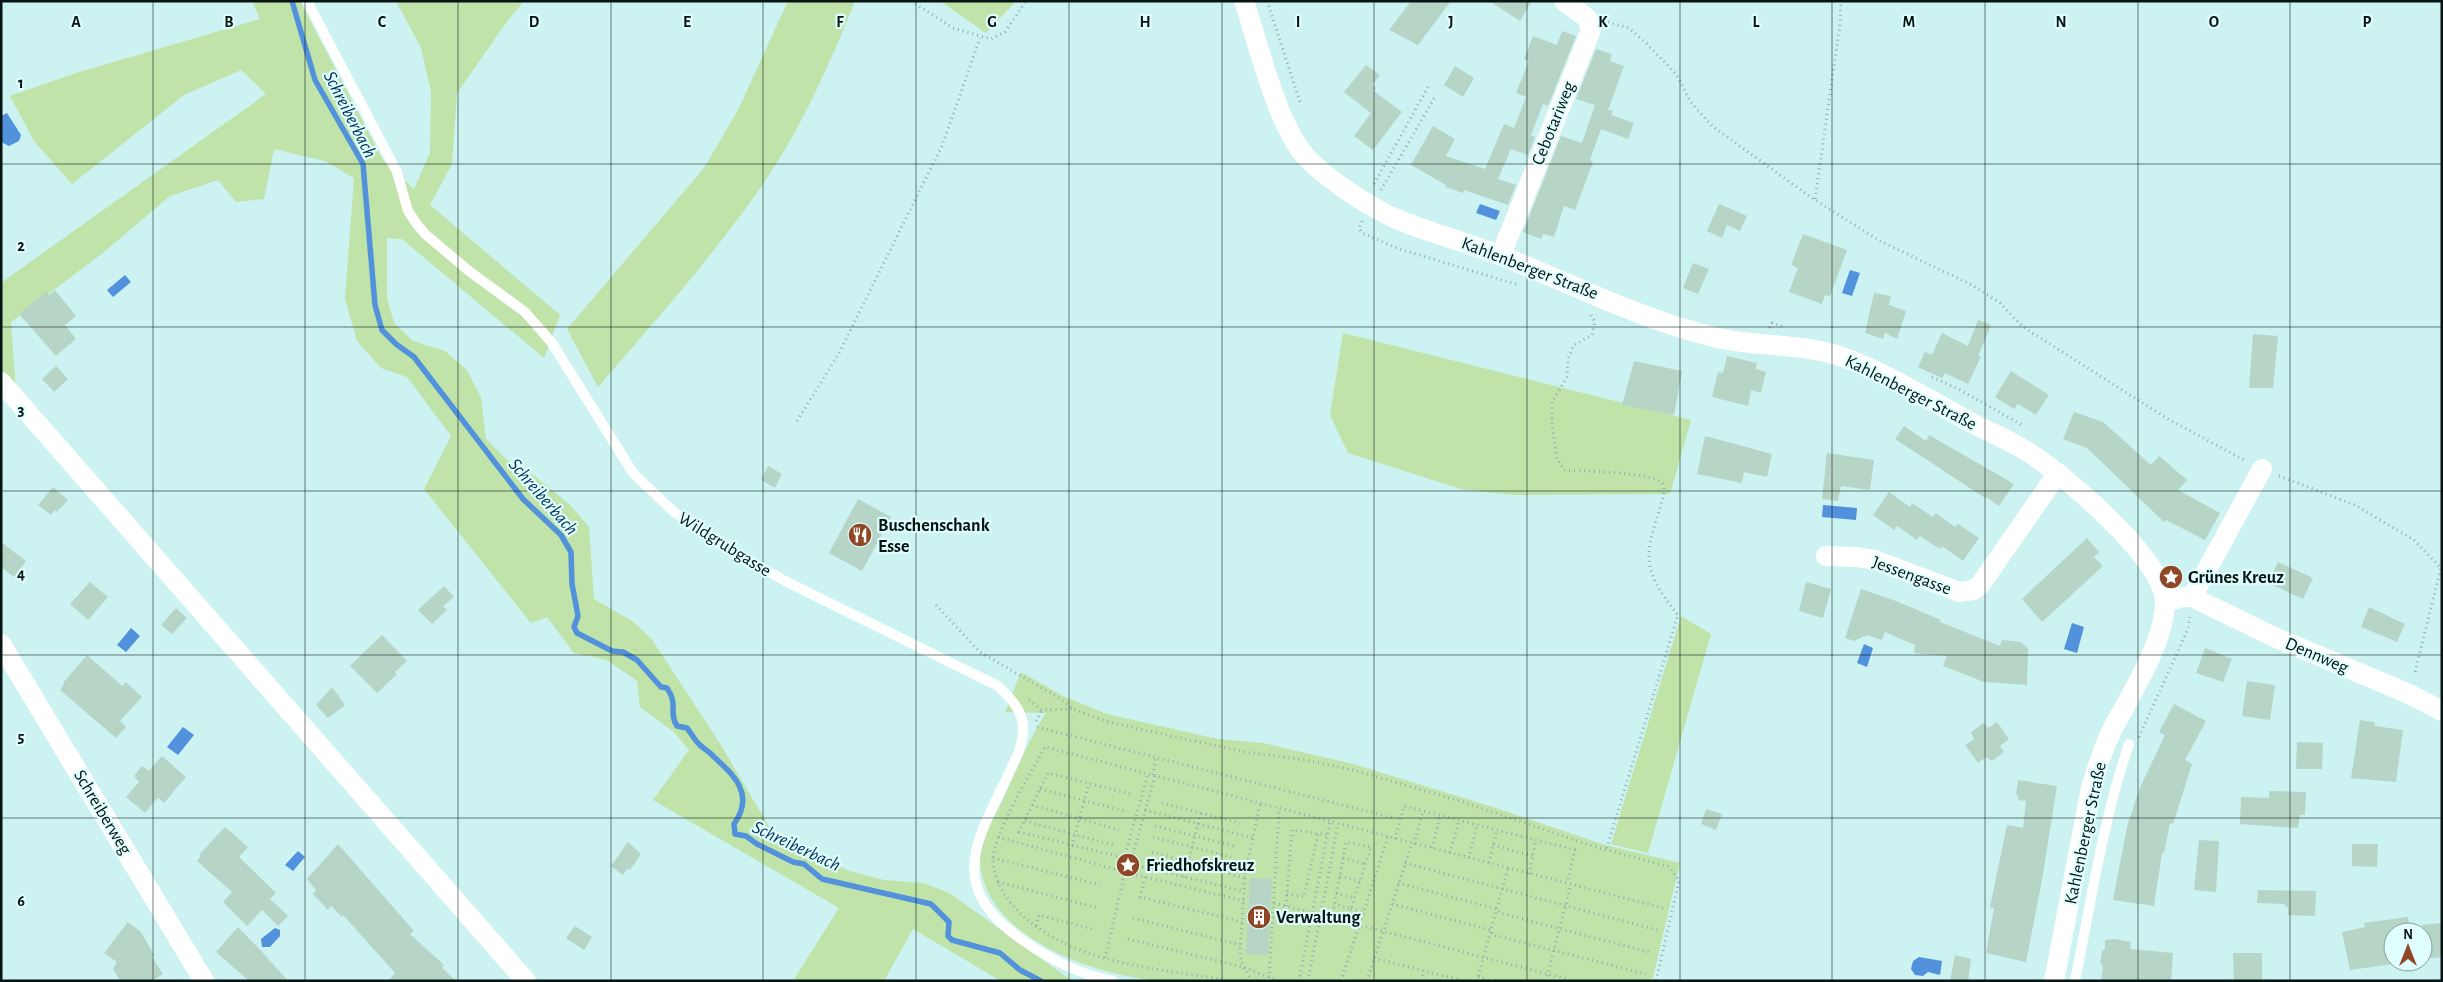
<svg xmlns="http://www.w3.org/2000/svg" width="2443" height="982" font-family="'Alegreya Sans',sans-serif">
	<style>
		.green { fill: #bfe3a8 }
		.water { fill: #5291db }
		.lines { fill: none; stroke-linecap: round; stroke-linejoin: round }
		.stream { stroke: #5291db; stroke-width: 5.5 }
		.building { fill: #b6d5c6 }
		.path { stroke: #90afae; stroke-width: 3; stroke-dasharray: 1 4; stroke-linecap: butt }
		.service { stroke: #fff; stroke-width: 10 }
		.minor { stroke: #fff; stroke-width: 20 }
		.grid { fill: none; stroke: #061414; stroke-width: 1; stroke-opacity: 0.55 }
		.labels { text-anchor: middle; stroke-width: 4.5; stroke-linejoin: round; paint-order: stroke }
		.street-label { font-size: 18px; fill: #061414; stroke: #dffefd }
		.poi-label { font-size: 18px; font-weight: bold; fill: #061414; stroke: #dffefd; text-anchor: start }
		.water-label { font-size: 19px; font-style: italic; fill: #02305f; stroke: #dffefd }
		.grid-label { font-size: 16px; text-anchor: middle; font-weight: bold; fill: #061414; stroke: #dffefd; stroke-width: 4.5; stroke-linejoin: round; paint-order: stroke }
	</style>
	<rect width="100%" height="100%" fill="#ccf2f1"/>
	<path class="green" d="M252,1H300L383,160L414,189L430,153L431,92L421,48L396,1H524L506,23L457,93L452,164L430,205L560,315L544,358L402,239L387,238V298L394,323L413,341L445,351L466,369L481,397L486,439L506,459L526,469L570,505L589,527L594,599L632,621L651,638L719,742L774,835L849,871L884,880L924,883L951,894L1072,981H1001L913,929L884,981H793L839,908L653,800L689,750L674,732L640,707L637,681L607,660L574,653L547,617L531,623L424,489L451,436L407,377L381,368L357,341L345,299L354,178L325,161L274,149L264,199L236,202L218,180L170,196L104,252L11,322L16,391L1,372V283L266,94L241,70L184,95L72,184L34,141L10,96L73,74L260,19Z
		M788,1H855C830,63 803,125 765,181C715,254 656,320 598,387L567,329L704,168L738,110Z
		M940,1H1016L986,33Z
		M1343,333L1691,420L1670,494L1512,495L1461,489L1348,453L1330,415Z
		M1681,616L1711,634L1648,853L1611,844Z
		M1021,672L1063,696L1107,714L1218,739L1263,743L1353,764L1493,807L1602,844L1680,863L1652,981H1273L1267,978L1264,981C1229,981 1184,982 1150,980C1085,972 977,933 980,853C981,838 992,821 999,808C1014,776 1027,742 1046,713L1005,712Z"/>
	<path class="water" d="M7,113L21,135L19,141L9,146L1,142V116Z
		M1480,204L1500,211L1496,220L1476,213Z
		M1850,270L1860,273L1852,296L1842,293Z
		M125,275L131,282L113,297L107,290Z
		M1823,505L1857,508L1856,520L1822,517Z
		M2072,623L2084,627L2077,653L2064,649Z
		M131,628L140,636L126,652L117,645Z
		M1864,644L1873,648L1867,667L1857,663Z
		M183,727L194,735L178,755L167,747Z
		M298,851L305,857L293,871L285,865Z
		M275,928L280,930V936L270,947H262L261,939Z
		M1919,957L1942,961L1940,975L1928,972L1923,976L1915,975L1911,969L1913,961Z"/>
	<g class="lines">
		<path class="stream" d="M292,1L315,80L363,164L375,305L382,330L396,344L414,357L523,499L561,535L571,552L572,584L578,616L574,627L577,633L612,651L623,652L637,660L661,687L667,688C679,705 668,712 677,726L687,728C691,733 694,739 698,743C702,748 709,751 713,756C735,776 755,795 734,824L735,834L746,836L757,844L793,862L804,864L822,879L931,904L949,922L948,936L952,940L1000,953L1020,970L1041,981"/>
	</g>
	<path class="building" d="M1411,1H1451L1418,45L1389,30Z
		M1489,1H1532L1520,21Z
		M1562,31L1576,36L1548,106L1543,104L1531,135L1535,137L1528,155L1511,149L1498,179L1516,185L1508,205L1464,190L1463,193L1445,187L1446,185L1411,165L1433,126L1455,139L1446,156L1485,169L1504,124L1514,128L1526,97L1516,93L1529,61L1524,59L1533,36L1557,45Z
		M1596,49L1612,54L1610,61L1624,66L1608,110L1613,111L1611,115L1634,123L1628,139L1601,129L1590,160L1593,162L1575,210L1564,206L1554,237L1543,234L1541,239L1523,232L1561,136L1582,143L1595,105L1576,99Z
		M1366,65L1380,75L1372,85L1376,88L1374,91L1402,112L1373,150L1354,136L1371,113L1344,92Z
		M1455,66L1474,78L1463,97L1444,85Z
		M1719,204L1747,216L1740,231L1727,225L1722,238L1707,231Z
		M1803,234L1847,250L1830,296L1825,295L1822,304L1789,292L1798,268L1791,265Z
		M1693,263L1709,269L1698,294L1683,288Z
		M55,290L76,316L65,325L76,339L56,356L19,314L46,292L49,295Z
		M1874,293L1891,296L1889,305L1906,311L1897,339L1885,333L1883,339L1865,333Z
		M1978,320L1991,325L1978,356L1981,357L1968,384L1945,373L1942,378L1918,367L1925,352L1932,355L1942,333L1968,346Z
		M2253,334L2278,336L2273,388H2249Z
		M1727,356L1757,363L1756,369L1766,372L1761,393L1751,390L1748,406L1712,397L1718,372L1723,373Z
		M1634,361L1682,371L1674,415L1622,405Z
		M56,366L68,379L54,392L42,379Z
		M2011,371L2049,395L2036,415L2018,404L2014,409L1995,397Z
		M2074,412L2103,422L2151,465L2159,456L2187,480L2178,490L2220,513L2205,540L2166,520L2164,522L2087,448L2063,439Z
		M1904,426L1926,441L1929,435L2014,484L1999,506L1986,497L1985,498L1895,439Z
		M1705,436L1772,454L1767,477L1744,472L1742,483L1697,474Z
		M1827,453L1874,460L1870,490L1841,486L1838,501L1822,499Z
		M768,466L782,474L775,488L761,480Z
		M53,487L68,500L57,512L55,510L51,515L38,505Z
		M1889,492L1910,507L1912,503L1933,517L1936,513L1955,527L1958,524L1979,538L1963,561L1942,546L1940,549L1920,536L1917,540L1897,526L1894,530L1873,515Z
		M858,499L891,517L862,571L829,553Z
		M2087,538L2099,552L2094,557L2103,566L2042,622L2022,599Z
		M1,542L26,561L14,577L1,567Z
		M2278,562L2313,578L2303,599L2268,583Z
		M90,582L108,597L88,620L70,604Z
		M1806,582L1831,589L1823,618L1799,611Z
		M444,586L454,597L443,606L447,610L432,624L418,610Z
		M1861,589L1896,601L1941,620L1940,622L2000,646L2002,640L2021,642L2028,649L2027,685L1984,682L1943,666L1947,656L1914,653L1915,645L1885,632L1882,640L1867,635L1854,641L1845,638Z
		M2369,607L2405,624L2397,642L2361,627Z
		M176,608L187,618L172,634L161,625Z
		M382,635L407,661L395,672L397,674L377,693L350,666Z
		M2205,648L2232,659L2223,682L2196,673Z
		M87,655L122,686L126,682L142,697L120,721L126,727L116,738L60,690L64,684L63,683Z
		M2247,681L2275,685L2270,720L2242,716Z
		M332,687L345,705L328,718L316,705Z
		M2174,704L2206,721L2185,760L2192,764L2173,824L2170,823L2164,853H2162L2154,906L2113,900L2127,827L2139,790L2165,735L2159,732Z
		M2360,720L2374,722L2375,726L2403,730L2396,782L2351,778Z
		M1997,722L2009,739L2000,746L2004,752L1992,761L1986,757L1978,763L1965,745L1974,739L1971,732L1984,723L1988,728Z
		M2297,742L2323,743L2322,769H2296Z
		M162,756L186,777L164,803L158,798L145,813L126,797L139,782L134,776L142,766L149,771Z
		M2018,780L2057,786L2042,880L2026,962L1986,953L1994,908L1990,907L2007,825L2023,828L2026,801L2018,800V795H2016Z
		M2269,791L2306,792L2305,815H2300L2298,828L2240,824L2241,797L2269,798Z
		M1706,809L1722,814L1716,830L1701,824Z
		M225,827L248,847L239,857L276,893L270,899L288,916L278,926L262,910L247,926L223,902L232,892L197,861L201,856L199,855Z
		M2199,840L2219,841L2216,892L2194,890Z
		M628,842L641,854L630,870L628,868L623,875L611,866Z
		M338,844L414,931L410,934L444,965L442,968L456,981H388L395,973L343,915L342,917L331,906L328,910L313,894L316,890L307,879Z
		M2352,844H2378L2377,867L2352,866Z
		M1250,878L1272,879L1268,955L1246,954Z
		M2258,890L2316,891L2315,916L2288,915V907H2285V904L2257,903Z
		M2408,917L2411,932H2393V964L2350,970L2342,932L2365,927L2364,923Z
		M128,922L141,932L154,955L152,957L163,974L152,981H120L113,969L117,962L104,953Z
		M2442,923V957L2426,959L2422,925Z
		M575,926L592,937L584,950L566,938Z
		M238,927L264,954L288,981H249L216,952Z
		M2115,939L2131,942L2130,949L2173,953L2171,981H2101L2103,966L2100,963L2102,951L2105,949V940Z
		M2233,953H2262V981H2234Z
		M1955,955L1971,959L1968,981H1950Z"/>
	<g class="lines">
		<path class="path" d="M911,1L953,28L991,39L1005,32L1026,1
			M1267,1L1300,102
			M1608,22L1629,28L1647,44L1677,75L1690,101L1712,126L1812,198L1880,241L1972,285L2000,303L2023,327L2168,419L2246,461
			M1374,184L1429,85
			M1381,190L1436,95
			M1815,199L1840,24L1841,1
			M1362,221L1359,228L1362,233L1399,249L1519,285
			M1591,315L1595,322L1592,335L1573,346L1568,359L1567,377L1552,402V424L1557,459L1564,470C1582,471 1652,472 1662,483C1665,486 1664,490 1664,494C1647,553 1636,563 1678,615L1606,850
			M1770,328L1772,323L1782,326
			M1932,377L1960,390L2024,426
			M797,421L838,355L942,146L980,38
			M2279,476L2355,505L2414,540L2441,568L2414,676
			M936,605L980,652L1059,698L1073,709L1108,722L1245,752L1306,760L1353,770L1463,802L1589,845L1670,867L1679,881L1656,981
			M1029,700L1042,710L1073,709
			M1036,721L1042,710
			M1037,727L1393,818
			M2139,737L2188,629L2190,617
			M1153,775L1156,757
			M1040,789L1124,811
			M1130,794L1048,773L1019,832L1133,860L1138,866L1244,891
			M1162,803L1240,823
			M1032,805L1119,830
			M1145,810L1253,838
			M1025,821L1113,845
			M1155,826L1234,846
			M998,837L1125,872L1123,862L1148,774
			M1153,837L1231,857
			M1395,839L1404,806L1575,850L1567,883
			M1414,844L1423,811
			M1493,845L1533,856
			M1072,846L1089,783
			M1432,848L1440,816
			M1152,852L1245,878
			M1450,853L1459,821
			M993,858L1100,885
			M1343,858L1366,864
			M1469,858L1477,825
			M1405,863L1657,930
			M1489,863L1497,830
			M1134,874L1133,854L1155,776
			M1529,874L1536,840
			M1340,876L1360,881
			M1145,877L1140,897L1242,922
			M1184,877L1201,813
			M998,882L1098,908
			M1398,883L1497,909L1500,913L1652,953
			M1336,893L1354,898
			M1287,894L1304,897L1318,833
			M1274,903L1575,981
			M1392,904L1491,930L1493,935L1646,974
			M1286,906L1292,830L1328,835
			M1351,909L1363,912
			M1133,918L1241,945
			M1332,918L1346,842L1371,847L1351,909L1334,904
			M1036,926L1039,915L1092,929
			M1128,939L1243,967L1278,981
			M1105,958L1125,872L1244,901
			M1374,958L1464,981
			M1478,977L1493,981
			M1269,978L1279,809
			M1232,981C1159,968 1074,966 1018,911C1005,898 994,880 993,861C992,836 1032,771 1045,747L1663,908
			M1237,981H1259
			M1252,981L1243,967L1240,954L1245,875L1260,804
			M1299,981L1330,822
			M1308,981L1338,824
			M1341,981L1388,837
			M1367,981L1412,843
			M1422,981L1424,971
			M1477,981L1508,868
			M1546,981L1571,884"/>
		<path class="service" d="M307,1L397,172L408,211L416,223L425,234L469,271L525,312L552,343L633,473L674,512L719,543L785,581L998,686C1009,697 1023,710 1023,727C1024,744 1016,758 1009,773C977,841 945,885 1021,939C1049,959 1078,974 1113,981
			M2075,981C2091,902 2103,820 2129,744"/>
		<path class="minor" d="M1244,1C1258,43 1278,129 1308,159C1331,182 1369,207 1399,220C1435,235 1473,244 1509,259C1576,286 1643,320 1714,337C1758,348 1805,342 1848,359C1890,375 1931,401 1970,422C1991,433 2012,441 2031,454C2066,477 2167,561 2165,604C2163,645 2131,694 2112,730C2103,748 2097,768 2091,788L2054,981
			M1501,255L1591,30L1587,18L1564,1
			M1,382L526,981
			M1826,556L1857,557L1875,560L1959,592L1973,590L1980,585L2058,473
			M2192,597L2262,469
			M2165,603L2182,597H2192L2272,636L2409,694L2442,711
			M1,644L204,981"/>
	</g>
	<path class="grid" d="M153,1V981M305,1V981M458,1V981M611,1V981M763,1V981M916,1V981M1069,1V981M1222,1V981M1374,1V981M1527,1V981M1680,1V981M1832,1V981M1985,1V981M2138,1V981M2290,1V981M1,164H2442M1,327H2442M1,491H2442M1,655H2442M1,818H2442"/>
	<defs>
		<g id="restaurant-disc" transform="scale(1.25)"><circle r="9.5" fill="#8f4726" stroke="#dffefd"/><path d="M-5-6h1v4h1v-4h1v4h1v-4h1v5L-1.5 .5V6h-2V.5L-5-1ZM5-6V6H3V1.5H1.5Q1.5-4 5-6Z" fill="#fff"/></g>
		<g id="sight-disc" transform="scale(1.25)"><circle r="9.5" fill="#8f4726" stroke="#dffefd"/><path d="M0-6L1.8-2.2L6-1.7L2.9 1.2L3.7 5.4L0 3.3L-3.7 5.4L-2.9 1.2L-6-1.7L-1.8-2.2Z" fill="#fff"/></g>
		<g id="building-disc" transform="scale(1.25)"><circle r="9.5" fill="#8f4726" stroke="#dffefd"/><path d="M-4-6H4V6H1V3H-1V6H-4ZM-2.5-4.3h1.7v1.8h-1.7ZM.8-4.3h1.7v1.8H.8ZM-2.5-1h1.7V.8h-1.7ZM.8-1h1.7V.8H.8Z" fill="#fff"/></g>
	</defs>
	<g fill-rule="evenodd">
		<use href="#restaurant-disc" x="860" y="535"/>
		<use href="#sight-disc" x="2171" y="577"/>
		<use href="#sight-disc" x="1128" y="865"/>
		<use href="#building-disc" x="1259" y="917"/>
	</g>
	<g class="labels">
		<g class="street-label">
			<text transform="translate(1553 123) rotate(-68)" y="6">Cebotariweg</text>
			<text transform="translate(1530 268) rotate(21)" y="6">Kahlenberger Straße</text>
			<text transform="translate(1911 392) rotate(27)" y="6">Kahlenberger Straße</text>
			<text transform="translate(725 544) rotate(32)" y="6">Wildgrubgasse</text>
			<text transform="translate(1912 575) rotate(20)" y="6">Jessengasse</text>
			<text transform="translate(2317 655) rotate(23)" y="6">Dennweg</text>
			<text transform="translate(103 812) rotate(59)" y="6">Schreiberweg</text>
			<text transform="translate(2085 833) rotate(-78)" y="6">Kahlenberger Straße</text>
		</g>
		<g class="poi-label">
			<text x="878" y="531">Buschenschank<tspan x="878" dy="21">Esse</tspan></text>
			<text x="2188" y="583">Grünes Kreuz</text>
			<text x="1146" y="871">Friedhofskreuz</text>
			<text x="1276" y="923">Verwaltung</text>
		</g>
		<g class="water-label">
			<text transform="translate(351 114) rotate(63)" y="7">Schreiberbach</text>
			<text transform="translate(544 496) rotate(49)" y="7">Schreiberbach</text>
			<text transform="translate(797 845) rotate(25)" y="7">Schreiberbach</text>
		</g>
	</g>
	<g class="grid-label">
		<text x="76" y="27">A</text>
		<text x="229" y="27">B</text>
		<text x="382" y="27">C</text>
		<text x="534" y="27">D</text>
		<text x="687" y="27">E</text>
		<text x="840" y="27">F</text>
		<text x="992" y="27">G</text>
		<text x="1145" y="27">H</text>
		<text x="1298" y="27">I</text>
		<text x="1451" y="27">J</text>
		<text x="1603" y="27">K</text>
		<text x="1756" y="27">L</text>
		<text x="1909" y="27">M</text>
		<text x="2061" y="27">N</text>
		<text x="2214" y="27">O</text>
		<text x="2367" y="27">P</text>
		<text x="21" y="88">1</text>
		<text x="21" y="251">2</text>
		<text x="21" y="415">3</text>
		<text x="21" y="579">4</text>
		<text x="21" y="742">5</text>
		<text x="21" y="906">6</text>
	</g>
	<rect width="2443" height="982" fill="none" stroke="#061414" stroke-width="5"/>
	<g transform="translate(2408 947)"><circle r="24" fill="#dffefd" stroke="#88a0a0"/>
	<path d="M0-4L9 19L0 12L-9 19Z" fill="#8f4726"/>
	<text y="-8" font-size="14" font-weight="bold" text-anchor="middle" fill="#061414">N</text>
	</g>
</svg>
